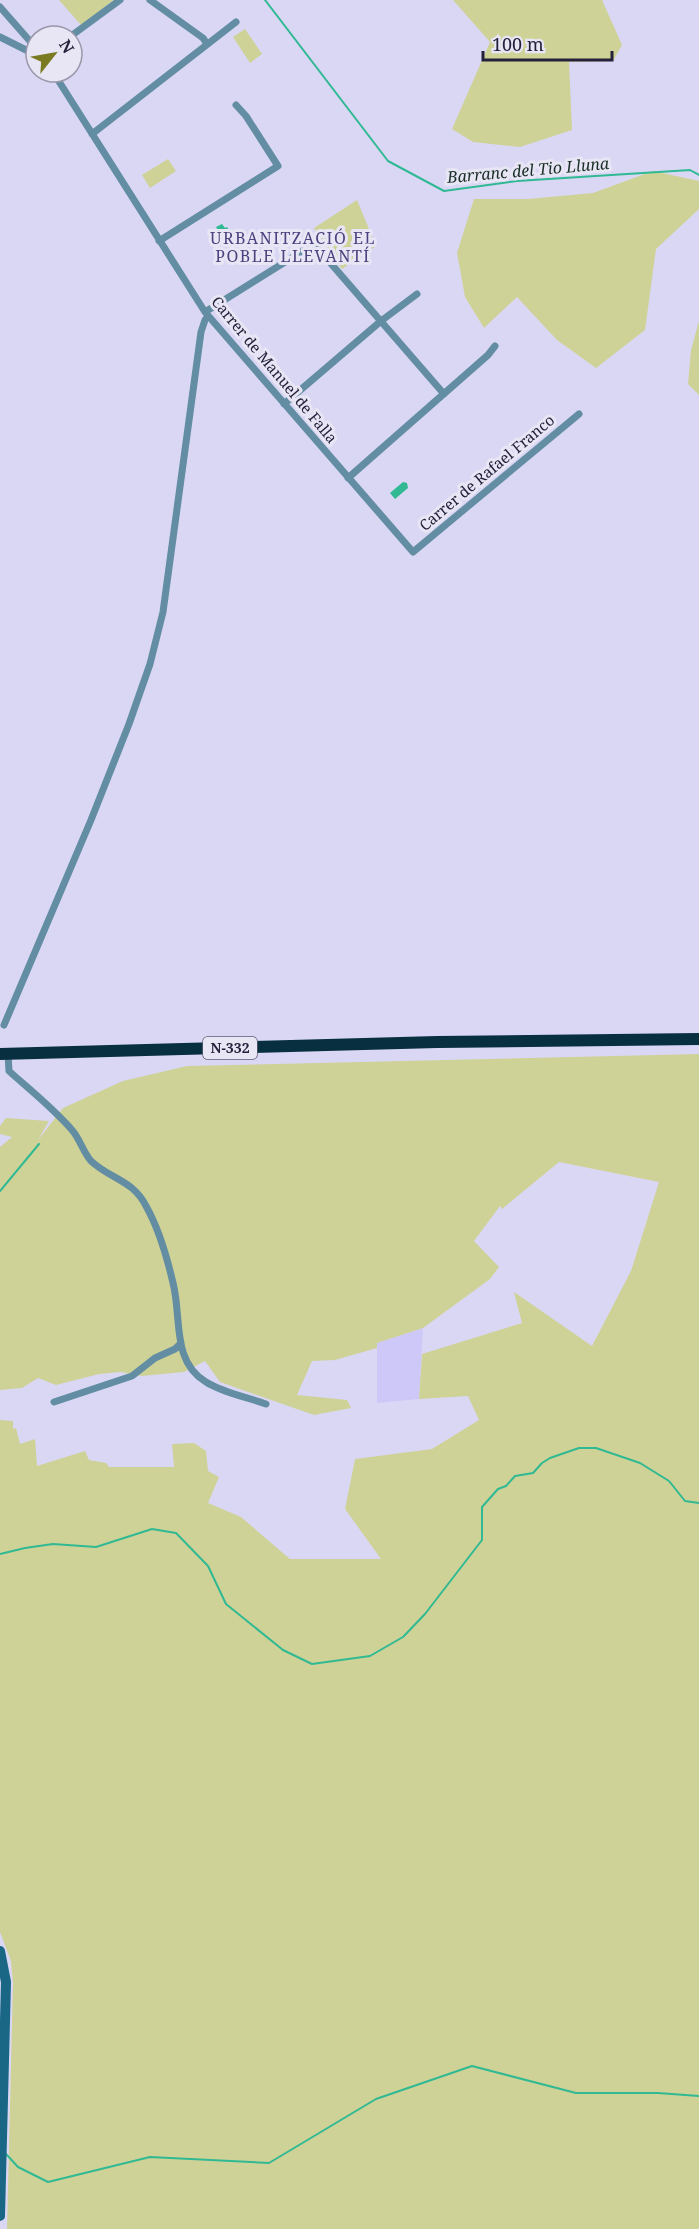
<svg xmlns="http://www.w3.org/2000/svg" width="699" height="2229" font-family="'Noto Serif',serif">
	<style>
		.built { fill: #cdc8f7 }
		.green { fill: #cfd297 }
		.water { fill: #30b993 }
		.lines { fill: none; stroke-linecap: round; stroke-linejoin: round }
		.stream { stroke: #30b993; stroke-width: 2 }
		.street { stroke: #628da2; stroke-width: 7 }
		.secondary { stroke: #196685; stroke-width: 10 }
		.highway { stroke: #082f3f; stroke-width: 12 }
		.labels { text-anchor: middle; stroke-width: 6; stroke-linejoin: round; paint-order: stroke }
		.shield { fill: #e8e6f5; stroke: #605c73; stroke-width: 1.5 }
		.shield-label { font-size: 14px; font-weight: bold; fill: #25213b }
		.street-label { font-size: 15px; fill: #25213b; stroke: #e8e6f5 }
		.water-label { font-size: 16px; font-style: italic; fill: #192e27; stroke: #e8e6f5 }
		.neighbourhood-label { font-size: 16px; letter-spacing: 1.5px; fill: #4d427f; stroke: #e8e6f5 }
	</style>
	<rect width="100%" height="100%" fill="#dad7f4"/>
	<path class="built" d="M423,1328L419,1399L377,1403V1343Z"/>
	<path class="green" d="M59,0H114L81,25Z
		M453,0H602L622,45L613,61L569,62L572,130L520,147L473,142L452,129L490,42Z
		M245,29L262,54L250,63L233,37Z
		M168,159L176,171L150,188L142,175Z
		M653,171L699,181V209L656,249L645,330L596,368L557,340L517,297L484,328L465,297L457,253L474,199H528L593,193Z
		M357,200L376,246L342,269L314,228Z
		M699,321V395L688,384L691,350Z
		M699,1054V2229H7L13,1983L11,1961L0,1932V1420L13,1421V1429L16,1428L20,1444L35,1439L37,1466L85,1451L89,1460L106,1463L109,1467H174L172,1444L194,1443L206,1451L208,1471L219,1477L208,1503L241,1517L290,1559H381L345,1509L355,1459L432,1449L479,1420L468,1396L419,1399L422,1354L522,1323L514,1292L592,1346L631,1271L659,1182L559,1162L502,1209L500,1206L474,1241L499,1267L490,1279L423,1328L377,1343V1348L335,1360L312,1361L297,1395L347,1400L351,1408L314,1415L220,1382L205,1361L184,1372L142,1376L121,1372L99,1374L56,1385L38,1378L22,1388L0,1390V1147L12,1137L0,1134V1126L6,1118L49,1121L38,1140L63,1108L123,1081L187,1066Z"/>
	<path class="water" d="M222,224L225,228L227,227L233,237L225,241L216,227Z
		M403,482L407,483L408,488L395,499L390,493Z"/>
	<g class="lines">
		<path class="stream" d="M265,0L388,161L444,191L517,181L690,170L699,175
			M0,1191L39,1144
			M0,1554L25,1548L53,1544L96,1547L152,1529L176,1533L208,1566L226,1604L283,1650L312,1664L370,1656L403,1637L425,1614L482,1540V1507L498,1489L506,1486L515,1476L533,1473L542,1463L550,1458L579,1448H596L640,1463L669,1481L685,1501L699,1503
			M6,2154L18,2167L48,2182L150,2157L269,2163L376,2099L472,2066L576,2093H658L699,2096"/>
		<path class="street" d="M150,0L203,38L207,44
			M0,7L36,48
			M71,36L120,0
			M0,37L28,51L36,49
			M53,72L205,312L413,552L579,414
			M92,134L236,22
			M159,241L278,166L246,116L236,105
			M205,312L314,244L444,394
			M284,404L381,321L417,294
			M348,478L488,355L495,346
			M4,1025L91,820L129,724L150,664L163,612L201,332L205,320L208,316
			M8,1054L9,1071C30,1090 53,1108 72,1130C80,1139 83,1152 91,1161C110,1179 133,1180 146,1206C159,1229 167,1257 173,1283C182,1317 171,1361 206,1382C223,1393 247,1397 266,1404
			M54,1402L132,1376L155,1358L175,1349L180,1344"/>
		<path class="secondary" d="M0,1951L6,1982L0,2216"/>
		<path class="highway" d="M0,1054L437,1042L699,1039"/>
	</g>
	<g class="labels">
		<rect class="shield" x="203" y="1037" width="54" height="22" rx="4.5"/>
		<g class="shield-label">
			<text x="230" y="1053">N-332</text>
		</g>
		<g class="street-label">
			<text transform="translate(274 370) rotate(50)" y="5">Carrer de Manuel de Falla</text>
			<text transform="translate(487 473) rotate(-40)" y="5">Carrer de Rafael Franco</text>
		</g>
		<g class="water-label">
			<text transform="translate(528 170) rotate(-5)" y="6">Barranc del Tio Lluna</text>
		</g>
		<g class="neighbourhood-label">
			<text x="293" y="244">URBANITZACIÓ EL<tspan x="293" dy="18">POBLE LLEVANTÍ</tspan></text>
		</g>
	</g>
	<g transform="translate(54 54) rotate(59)"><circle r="28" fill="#e8e6f5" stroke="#9a97ab" stroke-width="1.5"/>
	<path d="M0-4.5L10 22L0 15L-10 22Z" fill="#797a21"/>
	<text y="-9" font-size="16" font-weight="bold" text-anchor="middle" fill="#25213b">N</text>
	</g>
	<path d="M483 51v9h129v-9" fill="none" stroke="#25213b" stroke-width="3"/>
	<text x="492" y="51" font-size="18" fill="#25213b" stroke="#e8e6f5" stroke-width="4.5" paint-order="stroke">100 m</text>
</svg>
